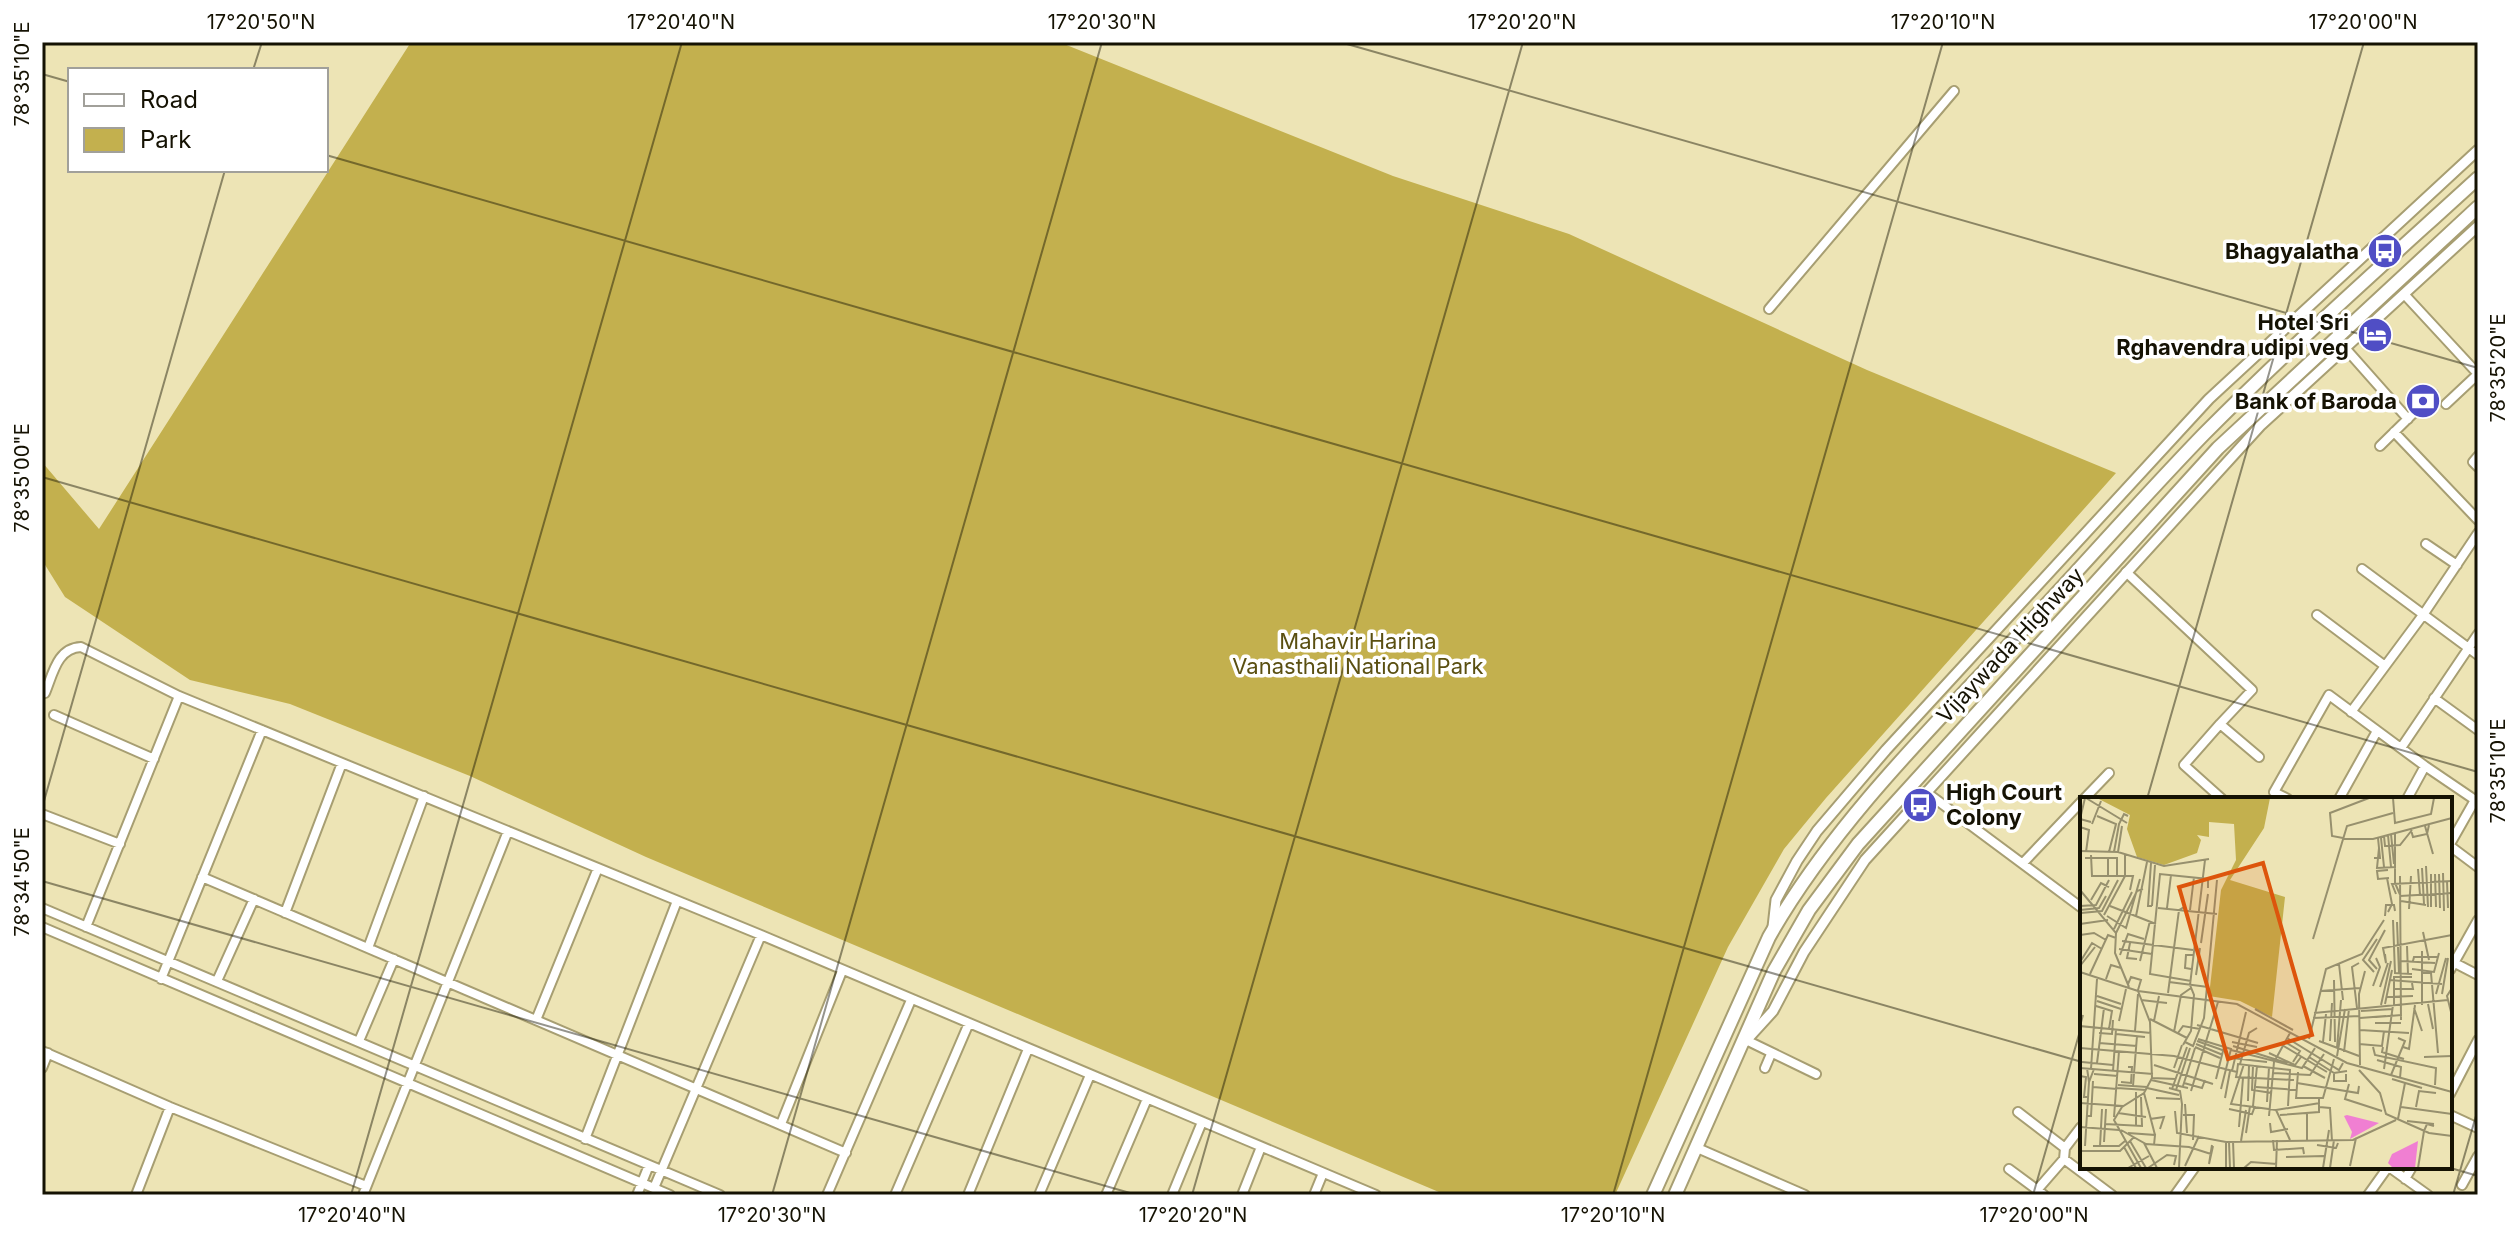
<svg xmlns="http://www.w3.org/2000/svg" width="2520" height="1237" font-family="Inter,sans-serif">
	<style>
		.green { fill: #c3b04e }
		.lines { fill: none; stroke-linecap: round; stroke-linejoin: round }
		.minor-casing { stroke: #a79e72; stroke-width: 12 }
		.tertiary-casing { stroke: #a79e72; stroke-width: 13 }
		.trunk-casing { stroke: #a79e72; stroke-width: 16 }
		.minor { stroke: #fff; stroke-width: 8 }
		.tertiary { stroke: #fff; stroke-width: 9 }
		.trunk { stroke: #fff; stroke-width: 12 }
		.ticks { fill: none; stroke: #151203; stroke-width: 2; stroke-opacity: 0.45 }
		.labels { text-anchor: middle; stroke-width: 7; stroke-linejoin: round; paint-order: stroke }
		.poi-label { font-size: 22px; font-weight: bold; fill: #151203; stroke: #fff; text-anchor: end }
		.park-label { font-size: 22px; fill: #5a4f11; stroke: #fff }
		.street-label { font-size: 22px; fill: #151203; stroke: #fff }
		.inset-road { fill: none; stroke: #97906e; stroke-width: 2 }
		.view { fill: #dd550c; fill-opacity: 0.15; stroke: #dd550c; stroke-width: 4 }
		.inset-edge { fill: none; stroke: #151203; stroke-width: 4 }
		.neatline { fill: none; stroke: #151203; stroke-width: 3 }
		.ticks-label { font-size: 20px; text-anchor: middle; fill: #151203 }
	</style>
	<rect width="100%" height="100%" fill="#ede4b5"/>
	<path class="green" d="M411,42H1059L1393,176L1569,234L1867,370L2116,473L1826,798L1784,849L1728,947L1615,1195H1446L646,857L470,776L290,704L190,680L65,597L42,560V462L99,529Z"/>
	<g class="lines">
		<g class="minor-casing">
			<path id="minor" d="M2404,294L2478,374
				M1769,309L1954,91
				M2346,349L2408,419
				M2446,404L2478,374
				M2394,432L2478,520
				M2380,446L2433,394
				M2478,456L2473,462L2478,467
				M2426,544L2457,565
				M2362,569L2478,655
				M2126,572L2252,690L2220,724L2259,757
				M2317,615L2385,666
				M45,693C53,674 57,648 81,647L179,696L761,935L1376,1195
				M2434,698L2478,730
				M2351,712L2423,615L2478,533
				M54,715L154,759
				M2220,724L2184,765L2222,799
				M2401,748L2478,634
				M1926,792L2082,908
				M2084,799L2109,773
				M2288,799L2274,792L2329,695L2425,766L2478,802
				M2339,799L2377,731
				M2407,799L2425,766
				M42,814L120,844
				M2450,844L2475,800
				M2450,846L2478,867
				M2023,863L2082,801
				M202,877L846,1153
				M42,908L720,1195
				M285,913L342,763
				M42,927L670,1195
				M86,927L179,696
				M368,948L424,796
				M2451,961L2478,975
				M2450,970L2478,920
				M161,979L262,730
				M217,981L254,899
				M536,1020L598,868
				M359,1041L394,959
				M1748,1041L1816,1074
				M42,1051L170,1107L366,1186
				M42,1068L48,1053
				M1765,1068L1771,1054
				M2450,1094L2478,1040
				M2018,1112L2065,1148L2064,1159
				M2450,1115L2478,1128
				M781,1124L842,971
				M585,1139L677,901
				M1695,1147L1805,1195
				M2065,1148L2081,1127
				M2389,1167L2428,1195
				M2009,1169L2044,1195
				M2405,1179L2412,1167
				M2462,1185L2478,1156
				M654,1188L761,935
				M2037,1190L2064,1159L2112,1195
				M136,1195L170,1107
				M363,1195L508,831
				M637,1195L649,1165
				M827,1195L911,1000
				M895,1195L969,1023
				M968,1195L1028,1049
				M1039,1195L1090,1075
				M1106,1195L1147,1099
				M1172,1195L1202,1122
				M1242,1195L1261,1147
				M1314,1195L1323,1173
				M2175,1195L2195,1167
				M2368,1195L2388,1167"/>
		</g>
		<g class="tertiary-casing">
			<path id="tertiary" d="M1773,927L1776,900L1797,861L1817,831L1886,750L2209,399L2478,150
				M1743,1044L1773,1011L1804,952L1865,860L2260,426L2478,226"/>
		</g>
		<g class="trunk-casing">
			<path id="trunk" d="M1653,1195L1769,937C1831,827 1933,726 2019,634C2081,568 2141,499 2204,434C2292,345 2386,262 2478,178
				M1675,1195L1774,971L1809,910L1858,844L2218,448L2478,207"/>
		</g>
		<use href="#minor" class="minor"/>
		<use href="#tertiary" class="tertiary"/>
		<use href="#trunk" class="trunk"/>
	</g>
	<path class="ticks" d="M1340,42L2478,368M253,70L262,42M42,74L70,82M326,155L2478,772M42,477L2082,1062M2147,799L2364,42M42,808L225,170M42,881L1137,1195M2447,1167L2478,1176M351,1195L682,42M772,1195L1102,42M1192,1195L1523,42M1613,1195L1943,42M2033,1195L2082,1024M2453,1195L2478,1109"/>
	<defs>
		<g id="bus-disc" transform="scale(1.8)"><circle r="9.5" fill="#504ec5" stroke="#fff"/><path d="M-5-6H5V4H4V6H2V4H-2V6H-4V4H-5ZM-3.5-4V0h7V-4ZM-3.5 1.2v1.5H-2V1.2ZM2 1.2v1.5H3.5V1.2Z" fill="#fff"/></g>
		<g id="hotel-disc" transform="scale(1.8)"><circle r="9.5" fill="#504ec5" stroke="#fff"/><path d="M-6-4.5h1.5V1H6V5H4.5V3h-9V5H-6ZM-4 0a1.8 1.8 0 1 1 3.6 0ZM.5 0V-2.5h3Q6-2.5 6 0Z" fill="#fff"/></g>
		<g id="bank-disc" transform="scale(1.8)"><circle r="9.5" fill="#504ec5" stroke="#fff"/><path d="M-6-4H6V4H-6ZM0-2.3a2.3 2.3 0 1 0 0 4.6a2.3 2.3 0 1 0 0-4.6Z" fill="#fff"/></g>
	</defs>
	<g fill-rule="evenodd">
		<use href="#bus-disc" x="2385" y="251"/>
		<use href="#hotel-disc" x="2375" y="335"/>
		<use href="#bank-disc" x="2423" y="401"/>
		<use href="#bus-disc" x="1920" y="805"/>
	</g>
	<g class="labels">
		<g class="poi-label">
			<text x="2359" y="259">Bhagyalatha</text>
			<text x="2349" y="330">Hotel Sri<tspan x="2349" dy="25">Rghavendra udipi veg</tspan></text>
			<text x="2397" y="409">Bank of Baroda</text>
			<text x="1946" y="800" text-anchor="start">High Court<tspan x="1946" dy="25">Colony</tspan></text>
		</g>
		<g class="park-label">
			<text x="1358" y="649">Mahavir Harina<tspan x="1358" dy="25">Vanasthali National Park</tspan></text>
		</g>
		<g class="street-label">
			<text transform="translate(2010 645) rotate(-47)" y="8">Vijaywada Highway</text>
		</g>
	</g>
	<g transform="translate(2080 797)">
		<rect width="372" height="372" fill="#ede4b5"/>
		<path d="M17,1H190L184,31L150,83L205,100L192,220L160,204L129,199L141,93L156,63L154,27L129,25V40L117,38L121,43L117,56L84,68L57,60L47,32L50,18Z" fill="#c3b04e"/>
		<path d="M264,319L267,318L299,326L270,342L272,335ZM338,344L335,371H313L308,366L312,357Z" fill="#f07fd2"/>
		<path class="inset-road" d="M5,1L0,22L11,25M6,1L47,26M313,1L315,26L351,17L354,1M17,19L36,27L29,55M12,27L21,4M345,29L353,57M0,30L9,33L6,55M331,33L333,40L347,37L349,28M315,36V86L321,100M311,37L314,67M308,38L311,70M304,39L305,49L320,48L332,33M263,41L252,39L250,16L289,1M301,41L304,70M263,42H293L372,21M299,51L297,71L316,70M0,54L38,55L84,69L129,62M34,55L39,27L44,17L48,19M38,55L42,29M11,58L12,79H27M5,61H37V79H28V61M294,61H300L298,41M71,66L68,109H72M346,69L348,110M342,71L344,107M338,72L340,98M308,73L297,74L298,82L309,81M363,76L364,114M351,77V110M355,77L356,110M359,77L360,111M37,79H45V58M320,79L321,223M307,81L312,107L308,115M367,84L368,111M0,93L36,136L35,156L49,190M316,97L312,87L372,84M320,99L372,96M11,103L21,86L29,90M321,104L346,108M0,109L16,108L29,83M30,109L76,127M72,109L75,68M78,111L137,117M87,111L91,78M329,112L331,79M0,113L19,111L26,99M110,113L114,80M1,116L22,114L38,83M24,118L45,79H53L50,93M27,119L46,131L60,82M56,119L67,65M305,119L306,108H314L315,114M313,123L315,176L332,177M317,125L319,176M0,127L28,123M34,132L52,95M343,135L349,163M36,136L57,94L63,92M0,138L14,136L26,143M233,142L267,29L313,16M42,144L113,153M50,146L47,161L57,162M121,146L128,97M327,149L328,177M39,152L72,157M342,154V208M305,157L306,166L303,151L372,138M40,158L48,137L64,142M60,164L70,124M321,164L355,166M333,164L334,160H358M0,165L12,146L22,152M259,167L263,203M0,169L15,150M111,172L105,171L106,158H113M297,172L289,163L305,133M332,172L354,175L359,156M0,175L58,194L157,207L267,266L372,295M294,175L283,163L297,142M342,176H351L358,256M10,177L28,138L36,141M116,178L120,151M26,182L31,168L41,171M254,183L255,245M309,183L362,187M111,184L70,177L80,77L128,82V91M89,185L128,190M48,187L51,180L61,183L58,193M293,189L300,170L296,161M300,190L308,166M314,192H333L332,186M58,194L70,225L72,281L64,296L42,310L34,323L61,371M240,194L280,191M88,196L99,113L104,110M356,197L366,161M362,197L368,161M17,199L41,207M307,200L333,199M61,203L87,206M17,204L41,212M305,207L312,173M348,207L353,232M301,208L311,164M314,208V180H332M16,209L32,214L29,232M277,211L272,170L279,166M334,211L342,234M175,212L213,233M281,214L313,212M371,215L367,199L372,191M234,216L368,203M3,218L0,229L71,236M296,220L322,218M233,221L280,219M280,221L306,219M70,222L107,241M39,224L46,192M74,224L79,199M295,226H321M117,228L178,246M280,233L329,236M55,234L58,197M94,235L101,198L111,191M19,236L32,237L33,223M98,236L103,229L120,232M36,237L65,240M207,241L259,273L263,266M118,242L151,252L141,292M229,242L246,172L282,157L304,123M117,244L145,254M239,244L279,259M250,244L252,206M105,245L113,249L124,221L137,83M152,245L177,250M205,245L220,254L213,265M243,245L246,217M19,246L57,249M116,247L143,258M279,247L302,249L304,234M103,248L111,234L114,198L110,188L125,63M202,248L247,275M153,249L207,266M115,250L140,261M293,250L295,258L356,271L355,288M303,250L302,255L324,262M323,250L329,252L335,208M0,251L94,259L157,275L156,280L214,283M257,251L261,203M151,253L222,271L235,251M264,255L269,212M189,256L215,268L221,260M257,259L265,212M229,260L254,276L267,274M344,260L372,259M152,261L187,265M297,263L321,270L320,281M2,265L33,268M17,266L24,211M160,267L169,236L177,231M164,267L151,307L196,313L210,343M74,268L133,287M280,268L279,197L285,174M173,269L172,293L192,296M223,269L245,281M0,271L73,277M7,271L9,285L14,272M94,271L102,248M11,272L17,182M304,272L313,208M279,273L300,296L306,317L349,336L372,339M33,274L36,232M152,274L166,215M157,275L158,267L210,273L208,309M193,276L230,278L244,257M254,276V284H266V277M14,277L38,279M311,278L325,244L318,241M0,279L6,280L4,300H8M72,281L96,282M136,282L144,250M312,282L342,291M71,283L108,291M41,285L51,286L52,270H48M104,286L122,291L125,283M217,286L278,296L279,289M269,287L265,302L302,314M38,288L67,290M53,289L57,239M103,289L115,251M13,290L37,292M176,290L217,293M37,291L66,293M67,291L99,298M89,291L100,294L102,307L99,371M92,292L107,250M96,293L110,251M111,294L138,205M56,295V329M64,296L75,338M76,301L100,302M145,301L150,274M216,301H243L254,262M216,302L218,275M168,304L169,268M187,305L189,270M0,306L43,309M105,307L107,336M173,309L177,269M239,310L250,311L252,344M321,310L372,317M336,310L339,294L356,296M149,312L172,317L175,309M196,313L240,306M95,314L97,336L146,345L273,343L316,323M38,316L66,320M227,316V343M103,318H114L113,343M200,318L239,315V300M7,319H11L13,284M189,319L194,265L210,236M34,320L39,254M70,322L84,320L80,332M318,322L325,286M327,324L354,327M190,326L191,335L208,332M25,327L62,329L61,300M0,330L39,333M159,330L163,281M41,333L66,347L109,350L131,357M48,336L75,338L74,348M166,336L170,309M193,343L194,353L223,351L224,357M50,344L66,371M153,344L154,371M161,344L166,313M24,345L26,312M146,345V371M149,345L150,371M64,346L77,371M132,348L129,367L133,349M237,348L256,351L258,346M5,349L9,285M13,349H39L45,344M20,349L22,312M44,350L56,371M0,354H40L54,340M206,360L244,359M105,369L119,339M270,369L276,341M48,371L69,359M68,371L87,358L96,359L94,368M164,371L171,365L197,367M196,371L197,343M243,371L249,333M250,371L254,343M338,371L344,334L347,327L354,329"/>
		<path class="view" d="M183,66L232,238L148,262L99,90Z"/>
		<rect width="372" height="372" class="inset-edge"/>
	</g>
	<rect width="2520" height="1237" fill="none" stroke="#ffffff" stroke-width="88"/>
	<rect x="68" y="68" width="260" height="104" fill="#ffffff" stroke="#a1a09a" stroke-width="2"/>
	<rect x="84" y="94" width="40" height="12" fill="#ffffff" stroke="#a1a09a" stroke-width="2"/>
	<text x="140" y="108" font-size="24" fill="#151203">Road</text>
	<rect x="84" y="128" width="40" height="24" fill="#c3b04e" stroke="#a1a09a" stroke-width="2"/>
	<text x="140" y="148" font-size="24" fill="#151203">Park</text>
	<rect x="44" y="44" width="2432" height="1149" class="neatline"/>
	<g class="ticks-label">
		<text x="261" y="29">17°20'50"N</text>
		<text x="681" y="29">17°20'40"N</text>
		<text x="1102" y="29">17°20'30"N</text>
		<text x="1522" y="29">17°20'20"N</text>
		<text x="1943" y="29">17°20'10"N</text>
		<text x="2363" y="29">17°20'00"N</text>
		<text transform="translate(22 74) rotate(-90)" y="7">78°35'10"E</text>
		<text transform="translate(2498 368) rotate(-90)" y="7">78°35'20"E</text>
		<text transform="translate(22 478) rotate(-90)" y="7">78°35'00"E</text>
		<text transform="translate(2498 771) rotate(-90)" y="7">78°35'10"E</text>
		<text transform="translate(22 882) rotate(-90)" y="7">78°34'50"E</text>
		<text x="352" y="1222">17°20'40"N</text>
		<text x="772" y="1222">17°20'30"N</text>
		<text x="1193" y="1222">17°20'20"N</text>
		<text x="1613" y="1222">17°20'10"N</text>
		<text x="2034" y="1222">17°20'00"N</text>
	</g>
</svg>
